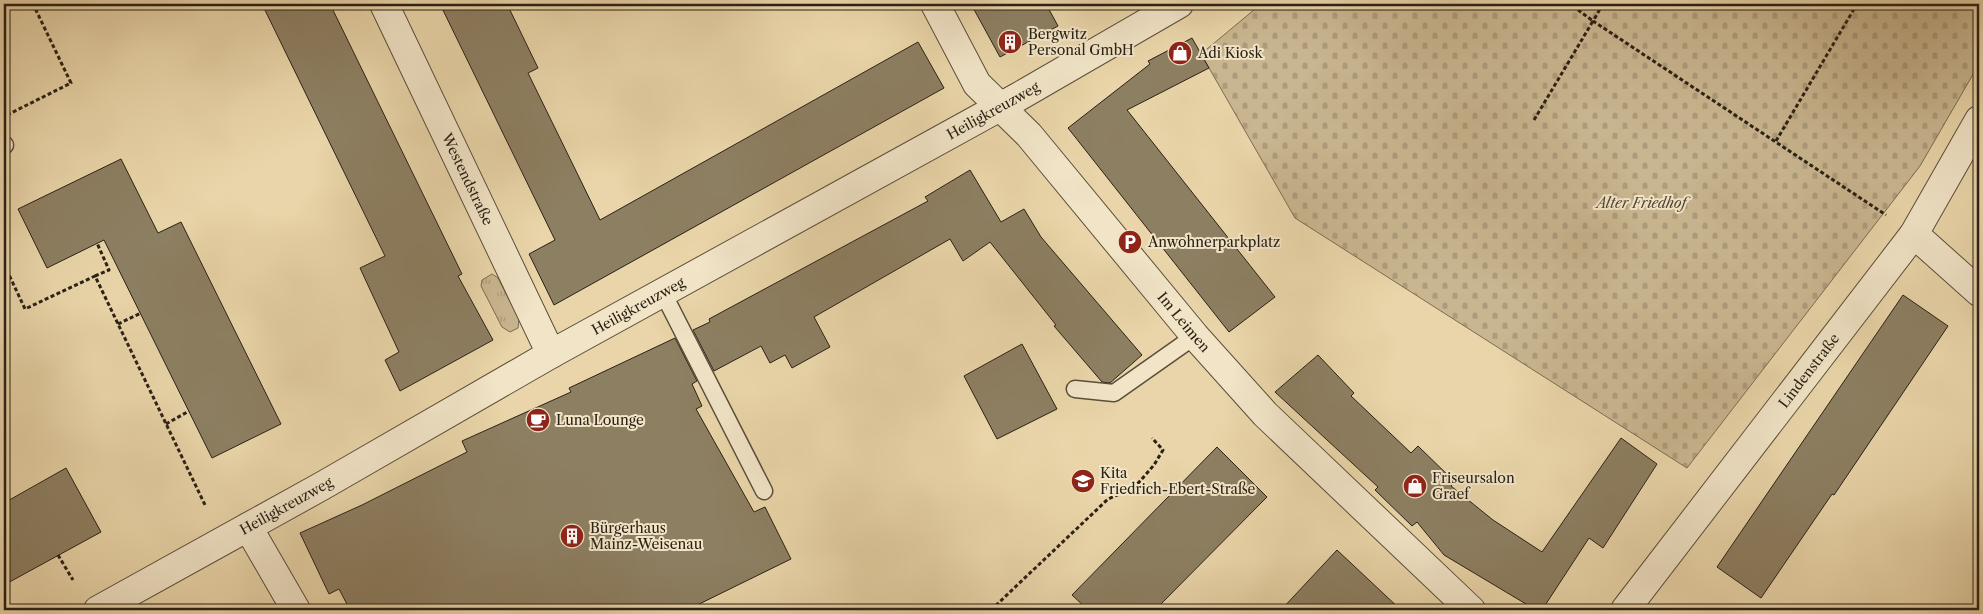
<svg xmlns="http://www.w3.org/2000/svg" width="1983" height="614" font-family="'Libre Caslon Text',serif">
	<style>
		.grass { fill: url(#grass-tufts); stroke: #7a6c52 }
		.cemetery { fill: url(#cemetery-stones); stroke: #7a6c52 }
		.building { fill: #8d7f62; stroke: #2a2115 }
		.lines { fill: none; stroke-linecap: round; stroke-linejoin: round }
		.service-casing { stroke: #5a4e3a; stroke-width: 19 }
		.minor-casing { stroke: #5a4e3a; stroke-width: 30 }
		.tertiary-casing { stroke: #5a4e3a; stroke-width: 30 }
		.path { stroke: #2a2115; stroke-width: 3; stroke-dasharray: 4 2.5; stroke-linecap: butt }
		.service { stroke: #f1e4c7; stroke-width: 16 }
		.minor { stroke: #f1e4c7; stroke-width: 28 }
		.tertiary { stroke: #f1e4c7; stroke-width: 28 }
		.labels { text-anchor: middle; stroke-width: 4; stroke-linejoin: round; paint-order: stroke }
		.poi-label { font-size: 14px; fill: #2a2115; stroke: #f1e4c7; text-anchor: start }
		.street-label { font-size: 14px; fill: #2a2115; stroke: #f1e4c7 }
		.park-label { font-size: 14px; font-style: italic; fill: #524634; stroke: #f1e4c7 }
	</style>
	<defs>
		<pattern id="grass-tufts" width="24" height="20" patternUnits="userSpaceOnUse" patternTransform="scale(1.25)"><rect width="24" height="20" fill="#c9b690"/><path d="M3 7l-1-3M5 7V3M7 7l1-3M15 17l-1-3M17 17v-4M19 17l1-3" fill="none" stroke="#ad9c7b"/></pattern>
		<pattern id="cemetery-stones" width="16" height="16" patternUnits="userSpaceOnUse" patternTransform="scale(1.25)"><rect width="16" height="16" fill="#c9b690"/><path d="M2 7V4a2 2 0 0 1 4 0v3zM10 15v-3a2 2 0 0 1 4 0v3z" fill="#ad9c7b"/></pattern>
	</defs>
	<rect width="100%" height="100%" fill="#e9d5a9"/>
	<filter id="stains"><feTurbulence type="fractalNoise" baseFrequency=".004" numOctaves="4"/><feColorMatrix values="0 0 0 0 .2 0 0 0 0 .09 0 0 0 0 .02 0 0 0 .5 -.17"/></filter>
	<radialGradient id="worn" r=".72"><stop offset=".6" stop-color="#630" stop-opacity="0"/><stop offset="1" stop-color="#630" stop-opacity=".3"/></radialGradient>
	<path class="grass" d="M492,274L498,278L519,319L518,328L510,332L502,327L481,286L482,280Z"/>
	<path class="cemetery" d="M1261,4H1979V64L1920,166L1687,468L1295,218L1201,54Z"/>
	<path class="building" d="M262,4H330L462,274L458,276L493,340L400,391L385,360L399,352L360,268L385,256Z
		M440,4H507L538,68L528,73L600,220L918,42L944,88L554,305L529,254L555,240Z
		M971,4H1046L1058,26L1000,57Z
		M1192,38L1209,68L1127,110L1275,297L1229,332L1068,128L1150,64L1148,61Z
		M121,159L158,233L181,222L281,424L212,458L104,240L47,268L18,209Z
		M970,170L1001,222L1024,209L1041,237L1142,355L1110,383L1102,382L1054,326L1056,325L990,242L963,261L950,239L814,317L830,347L792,368L785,355L770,363L761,346L714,371L693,330L710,322L709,319L928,201L925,197Z
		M1903,295L1948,326L1834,495L1832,494L1761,598L1717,567Z
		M675,338L697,381L692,384L702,406L696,409L754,512L765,507L791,559L687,610H350L339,589L329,594L300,533L362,505L467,452L462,441L571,392L569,388Z
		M1022,344L1057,409L997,439L964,376Z
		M1318,355L1354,393L1351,396L1411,453L1418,446L1455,482L1451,486L1493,520L1542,552L1621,438L1657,464L1603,548L1589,538L1542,610H1536L1444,555L1417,522L1412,526L1375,490L1378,487L1275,392Z
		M1217,447L1267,497L1155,610H1088L1072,595Z
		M66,468L101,532L4,585V503Z
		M1337,550L1401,610H1281Z"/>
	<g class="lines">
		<g class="service-casing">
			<path id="service" d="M4,146L5,145
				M663,293L764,491
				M1075,389L1114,393L1195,336"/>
		</g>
		<g class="minor-casing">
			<g id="minor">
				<path id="s1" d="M384,4L551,354"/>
				<path id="s2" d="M935,4L977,84L1029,135L1195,336L1265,414L1471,610"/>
				<path d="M1914,234L1979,292"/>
				<path d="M248,527L296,610"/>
				<path id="s3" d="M1625,610L1914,234L1979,120"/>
			</g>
		</g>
		<g class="tertiary-casing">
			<g id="tertiary">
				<path id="s4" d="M98,610L322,486L551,354L1018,97L1179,4"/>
			</g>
		</g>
		<path class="path" d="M1603,4L1593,21L1886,215
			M7,115L71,83L33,4
			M1534,120L1593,21L1570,4
			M1776,141L1857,4
			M4,264L25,309L95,276L206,507
			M95,276L109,270L97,243
			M118,324L141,313
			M166,424L189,411
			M58,555L73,580
			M991,610L1108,499L1134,488L1154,465L1163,450L1152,438"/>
		<use href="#service" class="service"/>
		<use href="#minor" class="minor"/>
		<use href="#tertiary" class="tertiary"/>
	</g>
	<defs>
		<g id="building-disc" transform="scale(1.25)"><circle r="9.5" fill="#8f2418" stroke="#f1e4c7"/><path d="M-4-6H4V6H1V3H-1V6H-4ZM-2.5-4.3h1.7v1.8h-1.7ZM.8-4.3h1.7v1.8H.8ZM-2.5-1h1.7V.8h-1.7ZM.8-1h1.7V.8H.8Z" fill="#fff"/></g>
		<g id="shop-disc" transform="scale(1.25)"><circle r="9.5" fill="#8f2418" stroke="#f1e4c7"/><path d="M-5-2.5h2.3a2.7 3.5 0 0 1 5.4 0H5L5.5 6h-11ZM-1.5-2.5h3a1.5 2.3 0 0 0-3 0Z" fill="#fff"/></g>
		<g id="parking-disc" transform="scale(1.25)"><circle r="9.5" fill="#8f2418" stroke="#f1e4c7"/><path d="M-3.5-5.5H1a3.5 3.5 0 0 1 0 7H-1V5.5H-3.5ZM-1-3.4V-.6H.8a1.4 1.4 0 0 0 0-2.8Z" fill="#fff"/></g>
		<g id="cafe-disc" transform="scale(1.25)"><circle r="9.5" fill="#8f2418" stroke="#f1e4c7"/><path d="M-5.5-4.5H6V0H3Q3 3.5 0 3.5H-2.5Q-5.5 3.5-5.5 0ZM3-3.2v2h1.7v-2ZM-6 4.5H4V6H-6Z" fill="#fff"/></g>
		<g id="school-disc" transform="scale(1.25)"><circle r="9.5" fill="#8f2418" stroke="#f1e4c7"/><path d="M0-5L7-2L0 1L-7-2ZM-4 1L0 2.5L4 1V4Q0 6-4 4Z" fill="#fff"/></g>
	</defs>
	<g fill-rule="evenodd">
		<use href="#building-disc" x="1010" y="42"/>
		<use href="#shop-disc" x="1180" y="53"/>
		<use href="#parking-disc" x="1130" y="242"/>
		<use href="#cafe-disc" x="538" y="420"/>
		<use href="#school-disc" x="1083" y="481"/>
		<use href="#shop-disc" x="1415" y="486"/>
		<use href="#building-disc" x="572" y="536"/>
	</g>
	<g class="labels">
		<g class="poi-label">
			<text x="1028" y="39">Bergwitz<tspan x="1028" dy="16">Personal GmbH</tspan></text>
			<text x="1198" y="58">Adi Kiosk</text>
			<text x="1148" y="247">Anwohnerparkplatz</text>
			<text x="556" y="425">Luna Lounge</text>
			<text x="1100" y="478">Kita<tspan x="1100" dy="16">Friedrich-Ebert-Straße</tspan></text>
			<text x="1432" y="483">Friseursalon<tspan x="1432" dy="16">Graef</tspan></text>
			<text x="590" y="533">Bürgerhaus<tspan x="590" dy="16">Mainz-Weisenau</tspan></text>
		</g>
		<g class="street-label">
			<text dy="5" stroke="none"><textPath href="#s4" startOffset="1025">Heiligkreuzweg</textPath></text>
			<text dy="5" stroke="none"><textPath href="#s1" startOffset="194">Westendstraße</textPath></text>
			<text dy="5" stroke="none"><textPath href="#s4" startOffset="620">Heiligkreuzweg</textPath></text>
			<text dy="5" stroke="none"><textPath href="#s2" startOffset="406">Im Leimen</textPath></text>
			<text dy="5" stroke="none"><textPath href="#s3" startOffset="302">Lindenstraße</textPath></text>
			<text dy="5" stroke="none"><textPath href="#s4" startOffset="215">Heiligkreuzweg</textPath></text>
		</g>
		<g class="park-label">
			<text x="1641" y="208">Alter Friedhof</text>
		</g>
	</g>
	<rect width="1983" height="614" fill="none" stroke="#e9d5a9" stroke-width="20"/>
	<rect x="5" y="5" width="1973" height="604" fill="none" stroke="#2a2115" stroke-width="2.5"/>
	<rect x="10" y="10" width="1963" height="594" fill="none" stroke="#2a2115"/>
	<rect width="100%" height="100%" filter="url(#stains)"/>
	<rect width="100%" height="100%" fill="url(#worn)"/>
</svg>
